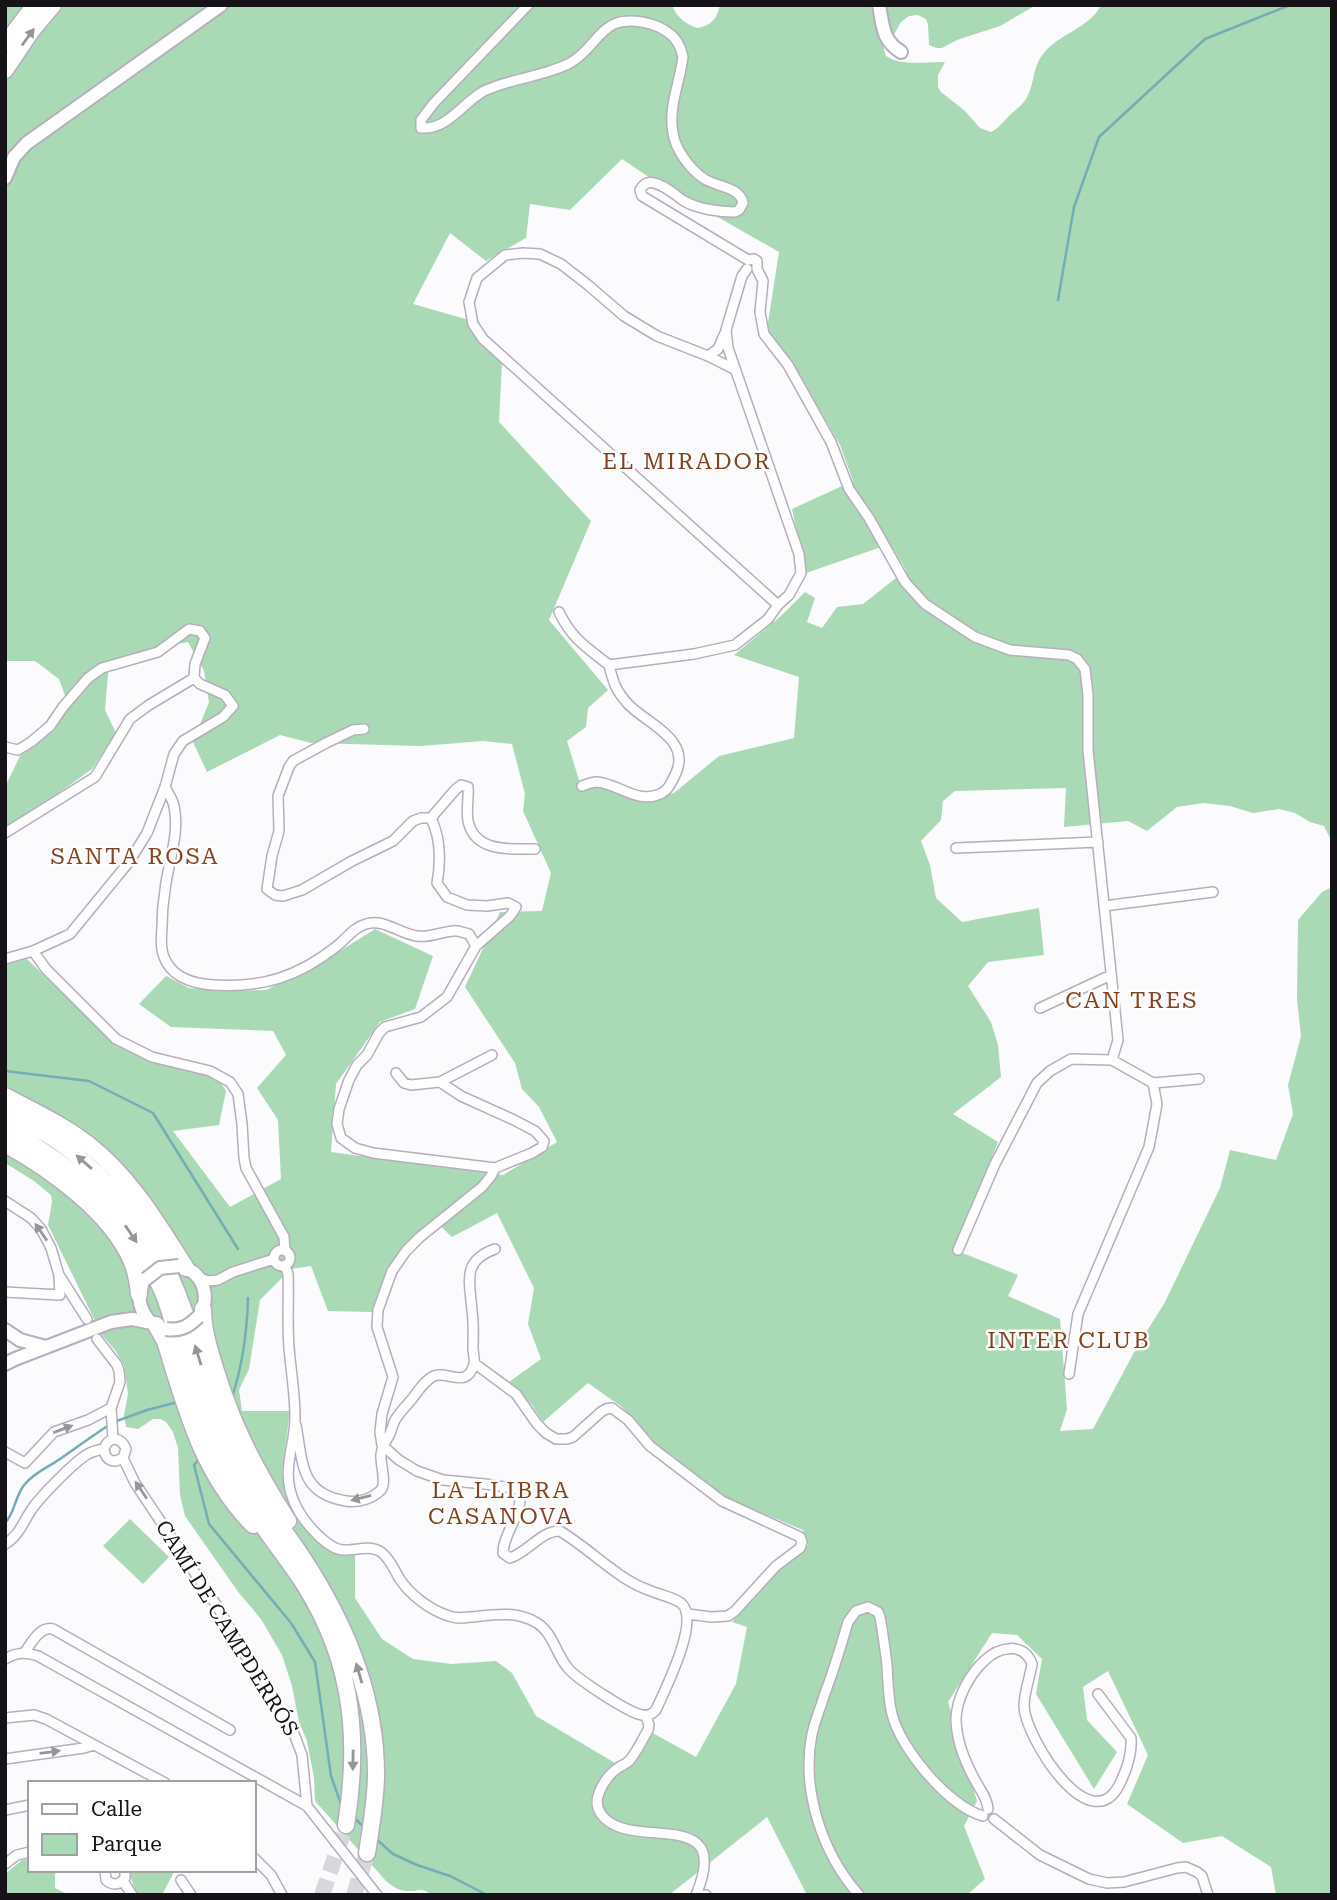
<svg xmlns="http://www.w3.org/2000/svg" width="1337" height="1900" font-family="'Roboto Serif',serif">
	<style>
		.green { fill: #a9d9b5; fill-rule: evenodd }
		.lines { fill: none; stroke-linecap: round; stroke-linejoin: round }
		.stream { stroke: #73adb6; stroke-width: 2.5 }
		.highway-tunnel { stroke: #d8d7db; stroke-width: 16; stroke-dasharray: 16 8; stroke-linecap: butt }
		.street-casing { stroke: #b6aebe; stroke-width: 12 }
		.secondary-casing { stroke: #b6aebe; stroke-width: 16 }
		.highway-casing { stroke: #b6aebe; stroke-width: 19 }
		.street { stroke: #fff; stroke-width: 9 }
		.secondary { stroke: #fff; stroke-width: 12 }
		.highway { stroke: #fff; stroke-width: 16 }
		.secondary-bridge-casing { stroke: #b6aebe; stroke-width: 16; stroke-linecap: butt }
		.secondary-bridge { stroke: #fff; stroke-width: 12 }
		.oneway { fill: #969597 }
		.labels { text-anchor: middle; stroke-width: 5; stroke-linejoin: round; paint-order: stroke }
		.street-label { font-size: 21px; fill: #151318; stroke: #fff }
		.neighbourhood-label { font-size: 23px; letter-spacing: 2px; fill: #834320; stroke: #fff }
	</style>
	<rect width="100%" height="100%" fill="#fbfafd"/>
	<path class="green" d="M5,5H672C676,17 686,24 697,28C711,26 717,19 720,5H1036L1000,26L957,40L942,48H937L929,45L928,24L926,19L918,15L909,16L901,22L892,38L883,46L886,56C903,67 926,61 945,62L938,75V87L941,92L965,111L980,128L991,132C999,128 1001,124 1007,118C1013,111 1021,107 1026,99C1035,84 1032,68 1043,54C1059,33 1089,29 1101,5H1332V842L1324,826L1310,822L1295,813L1279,809L1253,813L1230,806L1203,803L1177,807L1147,831L1128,821L1064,827L1066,788L955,791L943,801L941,820L921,841L930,865L936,898L962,922L1039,908L1044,955L988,962L968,986L991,1022L998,1045L1001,1077L953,1114L998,1142L955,1250L1018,1275L1008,1296L1060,1319L1067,1409L1060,1431L1093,1429L1138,1345L1164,1304L1220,1188L1230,1150L1276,1160L1293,1114L1288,1085L1301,1036L1297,999L1298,920L1322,892L1332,887V1895H1276L1271,1867L1222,1836L1183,1843L1127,1804L1148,1755L1108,1671L1083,1687L1087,1720L1117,1752L1094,1789L1036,1694L1042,1659L1017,1635L992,1633L948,1702L977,1801L964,1826L985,1879L967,1895H807L767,1817L669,1895H431C422,1886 418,1892 408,1891C399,1891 393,1887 386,1881L315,1801L314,1778L307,1741L299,1722L292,1686L282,1655L261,1619L239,1593L185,1516L180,1495L178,1448L173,1432L166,1422L160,1419H153L138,1429L126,1427L124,1415L128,1394L124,1365L115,1350L102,1335L48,1225L52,1202L51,1195L34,1181L5,1163V965L27,959L115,1043L148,1059L218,1078L226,1091L219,1125L173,1131L230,1207L281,1179L278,1120L257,1088L286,1055L273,1031L171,1027L139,1004L166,976L189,988L221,991L266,990L321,963L375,929L433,956L415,1009L380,1022L336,1084L331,1152L503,1175L557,1142L539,1107L522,1089L515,1063L465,987L500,912L542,911L551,873L523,811L525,794L512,744L483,741L421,746L311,743L280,735L207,772L193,742L209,702L204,671L188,642L154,648L109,663L105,710L116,733L92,769L38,808L5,828V787L20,756L54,730L69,707L59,679L35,661H5ZM622,159L653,180L779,252L767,329L791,360L840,445L853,481L792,509L806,573L890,544L906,570L863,604L837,607L822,628L807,622L815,598L805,592L782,615L734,655L799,677L794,738L719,756L674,793L638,801L579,780L567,741L586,727L588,708L608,690L549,620L591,521L499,422L502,362L472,332L469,320L413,304L450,233L486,261L526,238L530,204L570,210ZM497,1213L534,1288L528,1324L541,1359L509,1382L532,1405L543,1422L588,1383L622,1407L654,1442L723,1497L803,1530L808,1545L772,1577L732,1622L747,1627L736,1684L696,1757L651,1732L633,1765L615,1763L536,1716L512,1673L496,1661L451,1664L413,1659L382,1639L355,1598V1555L336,1554L323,1545L297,1520L286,1495L282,1472L290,1411H242L239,1390L249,1369L260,1300L291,1269L311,1266L328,1311L372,1312L398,1253L434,1220L452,1237Z
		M130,1519L169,1557L143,1584L103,1546Z
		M30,1859V1870H58L55,1874V1888L69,1895H5V1874L22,1860Z
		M128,1870H175L162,1895H137Z"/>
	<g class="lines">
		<path class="stream" d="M1058,300L1074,207L1099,137L1205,39L1290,5
			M5,1071L89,1081L153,1113L238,1249
			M232,1397C243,1364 247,1332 248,1298
			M114,1422L147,1410L178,1402
			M200,1458L194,1465L209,1524L291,1623L315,1662L331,1776L341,1804
			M5,1523C15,1513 15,1495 25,1484C35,1472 47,1468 60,1459C76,1448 92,1436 109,1425
			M352,1816L365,1828
			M375,1838L393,1854L417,1865L450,1876L487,1895"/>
		<path class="highway-tunnel" d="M322,1895L346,1825
			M354,1895L367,1853"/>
		<g class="street-casing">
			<path id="street" d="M528,5L434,103L421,120V128C448,130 462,103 484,91C511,78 543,77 570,63C589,53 598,31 614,24C630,17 657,23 670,34C677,39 681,48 683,57C680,82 668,107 673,133C675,149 690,169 703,178C715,187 740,186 743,203L739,210L735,212C719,212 698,209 684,201C675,195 665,185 654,183C647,181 644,184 640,190L642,196L748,260L754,259L757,261V269L763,281L760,312L764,334L788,365L831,442L849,489L869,518L905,582L925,604L975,637L1010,650L1069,655L1077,659L1085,669L1088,695V750L1118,1040L1112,1060
				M708,356L718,349L725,333
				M734,369L708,356L657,336L624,316L588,285L561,264L540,254L523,253L505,255L477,278L469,302L473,324L483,339L778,605
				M559,612C572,639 586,647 609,665L694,654L735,645L768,619L778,605L789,595L801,573L799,554L728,348L726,330L742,276L747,269
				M364,729L353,730L326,743L293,761L289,767L278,796L279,831L272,856L267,889L275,895L283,896L302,890L352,861L393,841L413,821L421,818H431C441,839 441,861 437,883L447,897L467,905L487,906L508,903L516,907L510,916L476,946L447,997L421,1017L385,1027L379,1033L367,1055L357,1065L349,1080L339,1109L337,1124L341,1138L355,1148L373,1153L495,1168L532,1153L542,1147L544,1141L535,1131L514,1120L461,1096L440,1082L411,1085L404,1083L396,1073
				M5,747L18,750L31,742L50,726L63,707L88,678L102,668L158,652L189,629L200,631L205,638L195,664L194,678
				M582,786C587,784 592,782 597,782C619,784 637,804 660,794C669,790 672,781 676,773C691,739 647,724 628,704C616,691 613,682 609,665
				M165,787C168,793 173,800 174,806C180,835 168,862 165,890C163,902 162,915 162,927C161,940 160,952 167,963C176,979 197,984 213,985C263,988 298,977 337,946C346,939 354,927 366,924C383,918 400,934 417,936C429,938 441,932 453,931C458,930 464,933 469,934L476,946
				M431,818L455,790L461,785L468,787C469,798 466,810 468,821C475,853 511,849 535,849
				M5,833L95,777L130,719L149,705L194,678
				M956,848L1098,842
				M1104,906L1213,892
				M33,951L46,969L116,1039L152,1057L210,1071L230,1082L238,1094L242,1124L244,1158L246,1168L284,1237L285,1251
				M5,959L33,951L70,934L129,862L147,833L165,787L174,754L183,741L223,717L233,706L225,695L200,684L194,678
				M1040,1008L1111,975
				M440,1082L492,1055
				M1153,1083L1199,1079
				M5,1201L31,1218L41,1229L51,1248L59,1275L87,1319
				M958,1250L995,1164L1037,1083L1050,1071L1071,1059L1112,1060L1153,1083L1157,1104L1149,1147L1078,1314L1069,1374
				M274 1258a8 8 0 1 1 16 0a8 8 0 1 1-16 0Z
				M285,1265L288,1274C289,1298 287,1323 289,1348C291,1371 295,1394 295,1417C295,1449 279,1472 296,1506C303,1521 328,1551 345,1550C358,1550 370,1545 381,1552C390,1559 394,1569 399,1578C410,1595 430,1610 449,1616C456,1619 463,1618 470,1617C494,1615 515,1610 537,1623C552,1632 556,1653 567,1667C575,1678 629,1713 642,1715C649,1716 652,1714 656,1710C665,1689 701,1620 681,1603C673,1597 660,1595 651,1591C642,1588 634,1584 626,1579C603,1564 583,1545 560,1531C542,1530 527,1553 510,1558L503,1553C503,1532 527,1509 518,1489L485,1484L443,1480L417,1471L399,1460L382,1445L380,1432L382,1414L393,1377L377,1327L378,1310L392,1271L406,1251L420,1237L482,1187L491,1176L495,1168
				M199,1277L207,1281L218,1280L233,1272L274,1259
				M5,1292L60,1295L59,1277
				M97,1339L117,1365L119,1371L120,1382L111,1408L113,1439
				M474,1363L516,1394L537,1424L546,1433L556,1439H567L573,1437L601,1412L606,1409L612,1408L628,1420L650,1446L722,1501L800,1537L802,1542L800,1548L776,1566L735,1611L728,1616L711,1617L688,1614
				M296,1425C303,1463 300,1494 346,1501C358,1503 372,1499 381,1490C387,1482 380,1464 381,1454C382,1447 384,1445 387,1439C391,1434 392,1426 395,1420C400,1412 406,1406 412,1399C418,1391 425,1380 434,1376C447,1370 467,1390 474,1364C475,1359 473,1353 473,1348C473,1335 474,1323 472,1311C470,1282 461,1261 495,1249
				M104,1449C108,1436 121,1436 126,1449L123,1458
				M104,1449C105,1457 108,1461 116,1461L123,1458
				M5,1452L25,1463L54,1432L88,1420L111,1408
				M123,1458L135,1483L217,1606L252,1667L257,1680L293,1731L302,1755L307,1806
				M5,1544C19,1536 23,1522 32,1509C41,1496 75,1461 88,1454C93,1451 98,1450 104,1449
				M25,1652C32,1642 40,1626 53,1629L230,1730
				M5,1659C17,1652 25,1652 38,1656L307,1806L377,1895
				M646,1716L649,1725L648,1730C642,1740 636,1754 628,1762C625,1764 621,1766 618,1768C610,1773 602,1784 599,1793C596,1800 597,1808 601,1814C628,1854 735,1802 696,1895
				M5,1718L34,1715L46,1719L165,1783
				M5,1759L84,1748L94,1745
				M988,1809C987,1797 980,1790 975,1780C965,1762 956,1739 956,1718C957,1698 969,1675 984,1661C998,1647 1024,1641 1032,1664C1030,1677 1024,1693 1024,1706C1025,1738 1094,1848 1122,1779C1128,1766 1132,1752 1131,1738L1098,1694
				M5,1810L30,1805
				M994,1819L1040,1855L1089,1879L1107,1883L1124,1882L1177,1868L1186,1867L1197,1872L1202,1876L1208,1895
				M254,1858L271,1875L282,1895
				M5,1864L17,1855L30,1852
				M105,1870L106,1880C113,1886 120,1885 125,1878V1870
				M181,1880L191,1895
				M123,1881L132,1895
				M704,1895H706
				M859,1895C822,1853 801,1790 812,1734C815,1720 821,1707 825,1693C834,1670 841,1646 848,1622L856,1611L868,1607L878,1612L880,1617C883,1633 885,1649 887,1665C888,1681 888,1698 892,1714C900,1748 948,1806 983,1816"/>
		</g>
		<g class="secondary-casing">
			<path id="secondary" d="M879,5C883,26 882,40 901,52
				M5,178L14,157L27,143L221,5
				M179,1266C204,1271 211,1297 199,1317
				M142,1286C136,1300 141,1312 151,1323
				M5,1330L20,1340L46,1347
				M5,1364L15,1359L111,1322L132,1319L152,1323"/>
		</g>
		<g class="highway-casing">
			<path id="highway" d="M5,44L35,5
				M5,70L32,30L53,5
				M5,1096C33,1111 64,1125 89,1145C131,1178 158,1224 186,1268
				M5,1112C22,1121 40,1129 56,1140C116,1182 160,1241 184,1311C196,1346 204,1382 217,1417C223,1433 232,1449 240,1464C256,1498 282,1526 302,1557C345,1622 376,1694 376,1774C376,1800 371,1827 367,1853
				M5,1128C75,1167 128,1213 161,1288C170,1307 174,1328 180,1348C192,1387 205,1425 223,1462C242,1501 271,1536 296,1572C351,1651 361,1732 346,1825
				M5,1144C50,1169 112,1213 132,1262C136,1272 138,1283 139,1294
				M203,1309C203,1330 209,1348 215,1368C233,1427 255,1469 288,1521
				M156,1325L165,1341C186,1409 202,1473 253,1525"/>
		</g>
		<use href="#street" class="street"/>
		<use href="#secondary" class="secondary"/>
		<use href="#highway" class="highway"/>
		<g class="secondary-bridge-casing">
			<path id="secondary-bridge" d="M146,1279L160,1268L179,1266
				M166,1329C180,1331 188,1327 198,1317"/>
		</g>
		<use href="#secondary-bridge" class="secondary-bridge"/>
	</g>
	<defs><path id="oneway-solid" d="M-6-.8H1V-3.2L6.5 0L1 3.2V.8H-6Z" transform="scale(1.75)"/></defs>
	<g class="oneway">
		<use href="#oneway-solid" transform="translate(28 37) rotate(-54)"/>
		<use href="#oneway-solid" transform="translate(84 1162) rotate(-139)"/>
		<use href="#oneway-solid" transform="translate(41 1232) rotate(-125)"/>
		<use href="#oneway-solid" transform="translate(131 1234) rotate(56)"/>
		<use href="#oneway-solid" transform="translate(198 1355) rotate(-107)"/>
		<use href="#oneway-solid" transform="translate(63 1429) rotate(-21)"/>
		<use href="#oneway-solid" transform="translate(141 1490) rotate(-124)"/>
		<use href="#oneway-solid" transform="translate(361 1498) rotate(166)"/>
		<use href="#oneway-solid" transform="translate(359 1673) rotate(-106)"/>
		<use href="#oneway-solid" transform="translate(50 1752) rotate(-7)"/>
		<use href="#oneway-solid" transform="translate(353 1760) rotate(91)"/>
	</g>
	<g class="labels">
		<g class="street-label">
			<text transform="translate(227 1628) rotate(58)" y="7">CAMÍ DE CAMPDERRÓS</text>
		</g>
		<g class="neighbourhood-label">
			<text x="687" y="469">EL MIRADOR</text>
			<text x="135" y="864">SANTA ROSA</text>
			<text x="1132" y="1008">CAN TRES</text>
			<text x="1069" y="1348">INTER CLUB</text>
			<text x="501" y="1498">LA LLIBRA<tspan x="501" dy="26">CASANOVA</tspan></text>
		</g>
	</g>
	<rect width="1337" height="1900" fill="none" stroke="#151318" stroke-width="14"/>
	<rect x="28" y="1781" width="228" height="91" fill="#ffffff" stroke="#a1a1a3" stroke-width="2"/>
	<rect x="42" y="1804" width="35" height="10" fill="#ffffff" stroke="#a1a1a3" stroke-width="2"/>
	<text x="91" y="1816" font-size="21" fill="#151318">Calle</text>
	<rect x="42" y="1834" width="35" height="21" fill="#a9d9b5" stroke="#a1a1a3" stroke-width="2"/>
	<text x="91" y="1851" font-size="21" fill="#151318">Parque</text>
</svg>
